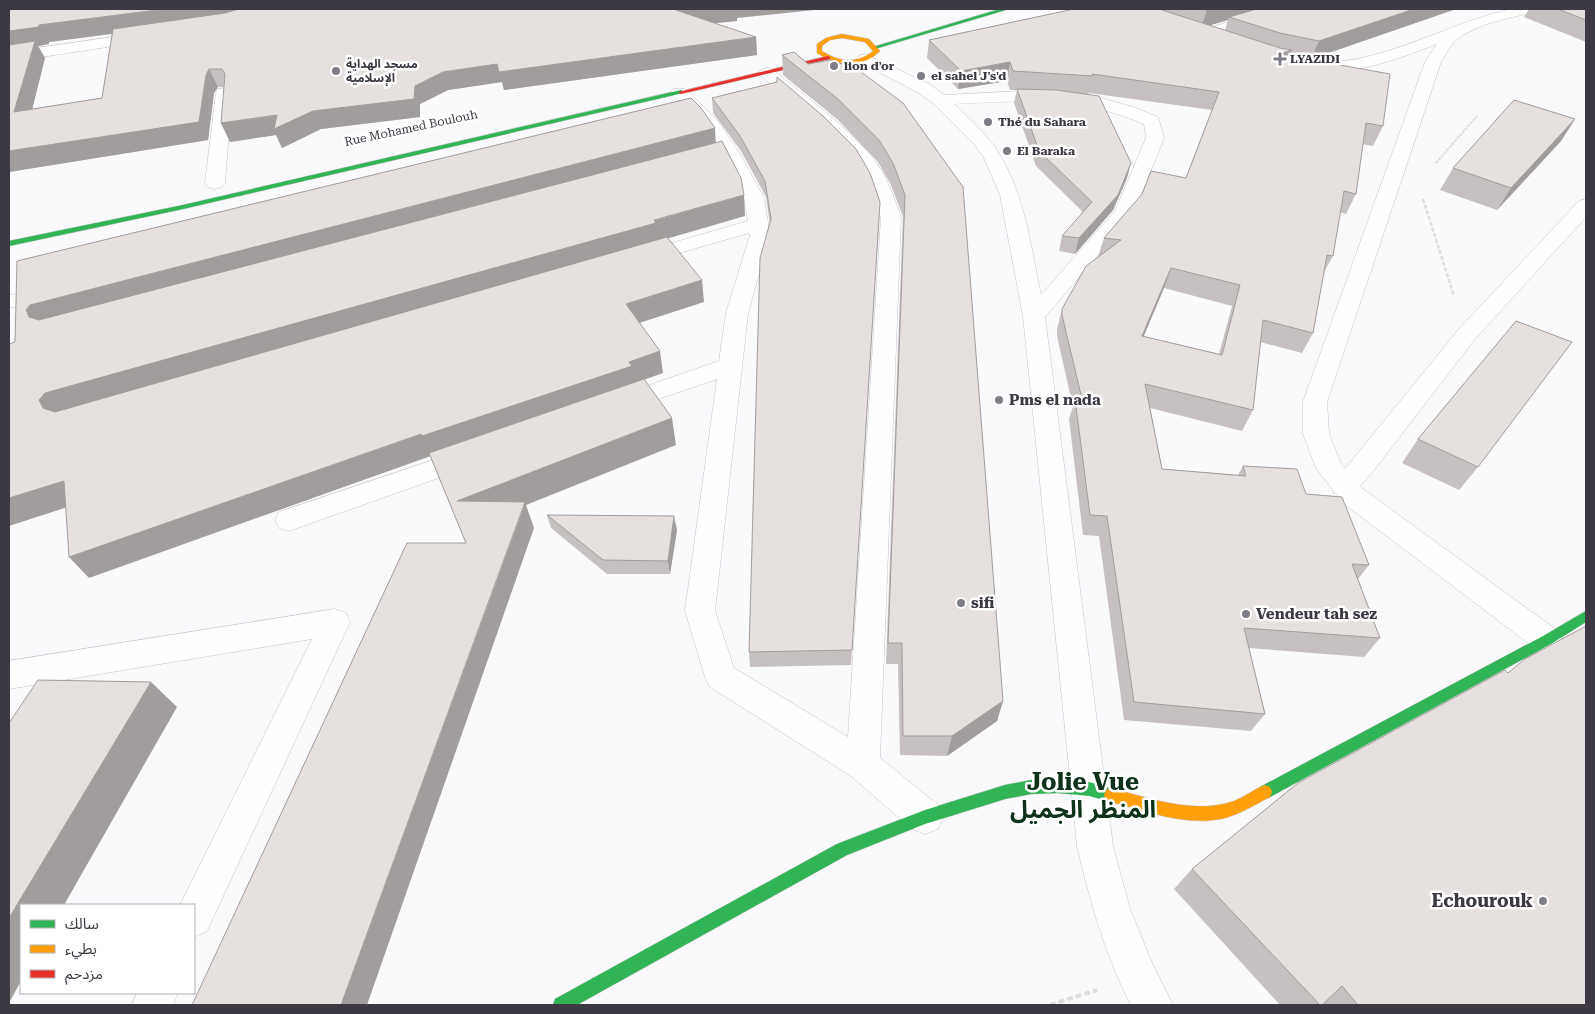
<svg xmlns="http://www.w3.org/2000/svg" width="1595" height="1014" font-family="'Roboto Serif','Noto Sans Arabic',serif">
	<style>
		.lines { fill: none; stroke-linecap: round; stroke-linejoin: round }
		.lane-casing { stroke: #c5c4c9; stroke-width: 1 }
		.street-casing { stroke: #c5c4c9; stroke-width: 1 }
		.fast-casing { stroke: #c5c4c9; stroke-width: 1 }
		.slow-casing { stroke: #c5c4c9; stroke-width: 1 }
		.jam-casing { stroke: #c5c4c9; stroke-width: 1 }
		.path-far2 { stroke: #dededf; stroke-width: 2; stroke-dasharray: 3 1; stroke-linecap: butt }
		.path-far1 { stroke: #dededf; stroke-width: 2.5; stroke-dasharray: 4 2; stroke-linecap: butt }
		.path { stroke: #dededf; stroke-width: 4; stroke-dasharray: 6 3; stroke-linecap: butt }
		.lane { fill: #fefeff; fill-rule: evenodd }
		.street { fill: #fefeff; fill-rule: evenodd }
		.fast { fill: #30b455; fill-rule: evenodd }
		.slow { fill: #ff9f0a; fill-rule: evenodd }
		.jam { fill: #e5322d; fill-rule: evenodd }
		.wall { fill: #c6c1c0; fill-rule: evenodd }
		.shaded-wall { fill: #a19d9c }
		.building { fill: #e6e0df; stroke: #a19d9c; fill-rule: evenodd }
		.poi-dot { fill: #7e7c84; stroke: #fff; stroke-width: 2 }
		.labels { text-anchor: middle; stroke-width: 5; stroke-linejoin: round; paint-order: stroke }
		.far-poi-label { font-size: 12px; font-weight: bold; fill: #3c3943; stroke: #fff; text-anchor: start }
		.far-street-label { font-size: 12px; fill: #3c3943; stroke: #fff }
		.poi-label { font-size: 15px; font-weight: bold; fill: #3c3943; stroke: #fff; text-anchor: start }
		.near-poi-label { font-size: 18px; font-weight: bold; fill: #3c3943; stroke: #fff; text-anchor: end }
		.near-district-label { font-size: 24px; font-weight: bold; fill: #0d3119; stroke: #fff }
	</style>
	<rect width="100%" height="100%" fill="#faf9fc"/>
	<g class="lines">
		<g class="lane-casing">
			<path id="lane" d="M224,88L230,89L232,93L225,183L222,187L215,189L208,187L205,183L216,93L218,89Z
				M1586,199V217L1475,339L1374,470L1354,493L1344,496L1334,493L1331,486L1459,329L1579,201Z
				M9,294L19,296L22,301L19,306L9,308Z"/>
		</g>
		<g class="street-casing">
			<path id="street" d="M1271,9H1292L1290,12L1206,38H1196L1193,35L1196,32Z
				M1511,9H1536L1534,12C1507,19 1476,23 1454,42C1449,47 1445,56 1441,62L1327,402L1329,434L1341,464L1363,489L1558,631L1562,640L1558,649L1547,653L1536,649L1343,503L1316,468L1303,434V402L1425,62L1437,44C1395,60 1344,80 1298,68L1296,65L1298,62C1307,59 1316,62 1325,62C1340,62 1356,60 1370,56C1418,44 1462,20 1511,9Z
				M148,32L153,34L156,37L153,40L9,62V52Z
				M865,54L931,85L944,95L1021,91L1075,94L1101,98L1133,107L1158,117L1164,138L1134,213L1045,317L1113,846L1130,909L1152,963L1173,1005H1131C1105,955 1090,901 1077,846L1023,316L1000,195L984,158L975,145L934,104L919,93L859,62L857,59L859,56ZM1021,101C1066,102 1102,106 1144,124L1146,138L1115,211L1041,295C1031,249 1026,200 1002,159C991,137 971,121 954,104Z
				M767,68L773,70C806,97 843,123 871,156C886,173 894,197 901,218L880,758L938,805L943,817L938,829L925,834L912,829L851,776L710,687L705,677L685,611L717,379L618,413L609,411L606,405L609,399L719,361L726,313L750,235L749,233L641,264L634,262L630,258L634,254L748,221L744,198L721,152L704,127L671,93L673,89H685L716,119L739,152L764,198L770,235L748,313L715,611L734,668L848,737L881,218L871,188L857,163L824,130L761,76L759,73L761,70Z
				M472,447L481,449L485,456L481,463L289,531L279,528L275,520L279,512Z
				M335,609L346,613L350,622L207,931L194,937V905H180L312,639L9,689V661Z
				M137,993H178L173,1005H132Z"/>
		</g>
		<g class="fast-casing">
			<path id="fast" d="M1000,9H1009L878,48L873,47Z
				M681,90L684,92L683,93L183,209L9,246V241L183,205Z
				M1586,611V622L1551,644L1270,797L1265,799L1260,797L1258,792L1260,787L1543,636Z
				M1058,779L1089,782L1116,790L1118,795L1116,800L1111,802L1089,796L1058,793L1031,794L1005,799L925,824L847,855L577,1005H553L555,999L837,844L925,810L1005,785L1031,780Z"/>
		</g>
		<g class="slow-casing">
			<path id="slow" d="M842,34L869,39L880,51C862,69 837,66 817,53V44L826,38ZM842,38L865,42L873,51C857,64 839,62 822,51V46L830,40Z
				M1265,785L1270,787L1272,792L1270,797C1254,805 1239,815 1221,819C1185,826 1145,811 1111,802L1106,800L1104,795L1106,790L1111,788C1149,798 1195,815 1234,801C1245,797 1254,789 1265,785Z"/>
		</g>
		<g class="jam-casing">
			<path id="jam" d="M828,56L830,57V59L681,94L678,92Z"/>
		</g>
		<path class="path-far2" d="M1436,163L1477,116"/>
		<path class="path-far1" d="M1423,199L1454,296"/>
		<path class="path" d="M1050,1005L1097,990"/>
		<use href="#lane" class="lane"/>
		<use href="#street" class="street"/>
		<use href="#fast" class="fast"/>
		<use href="#slow" class="slow"/>
		<use href="#jam" class="jam"/>
	</g>
	<path class="wall" d="M9,9L737,18V21L714,23L756,37L757,55L504,90L502,82L448,90L420,104V117L321,129L282,148L276,135L230,142L221,123L224,87H218L214,93L208,140L9,172ZM112,34L102,98L32,109L45,58L38,46L49,44V42Z
		M1074,9H1456L1311,59L1290,55V56L1383,126L1373,146L1363,144L1356,194L1346,214L1340,212L1333,256L1324,272L1313,333L1302,353L1260,342L1253,410L1242,431L1150,408L1162,469L1238,475L1243,466L1306,494L1369,565L1358,579L1380,638L1364,657L1249,648L1265,714L1251,731L1124,720L1099,536L1083,535L1069,419L1073,407L1057,336V329L1062,309L1098,257L1104,238L1186,178L1212,110L1089,93L1088,94H1083L1127,178L1113,210L1075,254L1059,251L1062,236L1083,212L1036,166L1014,103L1017,90H1010L1007,81L958,89L927,58L929,40ZM1228,20L1225,30L1210,25ZM1164,288L1232,306L1219,354L1143,337Z
		M1529,9H1586V42L1524,17Z
		M782,55L903,103L1003,701L997,721L947,756L900,755L898,664H886L903,217L891,185L878,162L838,120L783,75Z
		M777,77L852,650L851,665L750,667L749,652L770,224L766,197L741,151L713,113L712,98L777,82Z
		M1575,119L1561,141L1497,210L1440,190L1453,168Z
		M1418,439L1478,467L1459,490L1402,463Z
		M547,515L677,530L670,574H607L551,528Z
		M1508,673L1586,1005H1280L1174,889L1192,869Z"/>
	<path class="shaded-wall" d="M165,9H261L230,18L49,42V44L38,46L45,58L27,130L14,112L9,50V31L39,25Z
		M690,9H824L737,18V21L678,27L676,10Z
		M1212,9H1265L1229,17L1228,20L1201,28L1207,10Z
		M1414,9H1456L1311,59L1319,41Z
		M756,37L757,55L504,90L502,82L448,90L420,104V117L321,129L282,148L276,135L230,142L221,123L313,111L415,86L443,72L497,64Z
		M1292,50L1285,68L1279,54Z
		M1010,62L1007,81L958,89L961,71Z
		M209,69L218,87L214,93L208,140L9,172V151L206,75Z
		M1575,119L1561,141L1497,210L1511,188Z
		M715,128L716,148L45,339L29,317L26,310L30,305Z
		M1131,163L1127,178L1113,210L1075,254L1079,238Z
		M744,195L745,216L62,415L43,408L39,400L45,393Z
		M1171,268L1164,288L1135,357L1142,336Z
		M702,280L704,302L630,326L626,304Z
		M660,351L663,373L89,578L69,557Z
		M672,418L676,445L526,505L534,528L367,1005H341L524,506L457,501Z
		M64,481L83,502L9,526V498Z
		M674,516L677,530L670,574L668,561Z
		M151,682L177,707L64,905H21V981L9,1003V918Z
		M1003,701L997,721L947,756L952,736Z"/>
	<path class="building" d="M9,9H165L39,25V27L9,31Z
		M239,9H691L676,10L756,37L499,72L497,64L443,72L415,86L414,99L313,111L274,129L277,115L221,123L225,74L222,69H209L206,75L199,122L9,151V45L35,41L14,112L102,98L113,29L225,13Z
		M1074,9H1159L1280,48L1292,50L1279,54L1390,74L1383,126L1366,123L1356,194L1344,191L1333,256L1327,255L1313,333L1263,320L1253,410L1145,384L1162,469L1246,476L1243,466L1297,469L1306,494L1342,497L1369,565L1352,564L1380,638L1244,628L1265,714L1134,702L1107,516L1090,515L1075,399H1082L1062,315V309L1086,266L1121,240L1104,238L1142,194L1151,171L1186,178L1219,92L1092,74L1093,76L1013,71L1010,62L961,71L929,40ZM1171,268L1240,285L1222,355L1142,336Z
		M1201,9H1212L1207,10Z
		M1257,9H1414L1319,41L1280,33L1229,17Z
		M1558,9H1586V20Z
		M794,52L808,64L830,60L857,69L903,103L963,187L1003,701L952,736H903L902,643H888L905,195L893,163L879,140L838,99L782,55Z
		M777,77L823,116L856,149L870,173L880,202L852,650L749,652L760,258L771,219L765,181L740,136L712,98L777,82Z
		M1017,89L1056,90L1099,96L1131,163L1118,195L1079,238L1062,236L1092,202L1039,151Z
		M691,98L701,108L715,128L30,305L26,310L29,317L39,320L722,141L741,178L744,195L654,220L656,223L45,393L39,400L43,408L55,412L667,237L702,280L626,304L660,351L629,362L632,366L422,436L421,434L69,557L64,481L9,498V344L15,342L17,261Z
		M1514,100L1575,119L1511,188L1453,168Z
		M1516,321L1572,342L1478,467L1418,439Z
		M644,379L672,418L457,501L525,502L341,1005H192L407,543H466L429,453Z
		M547,515L674,516L668,561L603,560Z
		M1586,626V1005H1358L1342,986L1322,1005H1320L1192,869L1298,783L1505,670L1508,673L1525,659Z
		M38,680L151,682L9,918V723Z"/>
	<g class="poi-dot">
		<path d="M1277.5 51.5h5v5h5v5h-5v5h-5v-5h-5v-5h5z"/>
		<circle cx="834" cy="66" r="5"/>
		<circle cx="336" cy="71" r="5"/>
		<circle cx="921" cy="76" r="5"/>
		<circle cx="988" cy="122" r="5"/>
		<circle cx="1007" cy="151" r="5"/>
		<circle cx="999" cy="400" r="5"/>
		<circle cx="961" cy="603" r="5"/>
		<circle cx="1246" cy="614" r="5"/>
		<circle cx="1543" cy="901" r="5"/>
	</g>
	<g class="labels">
		<g class="far-poi-label">
			<text x="1290" y="63">LYAZIDI</text>
			<text x="346" y="68">مسجد الهداية<tspan x="346" dy="14">الإسلامية</tspan></text>
			<text x="844" y="70">lion d'or</text>
			<text x="931" y="80">el sahel J's'd</text>
			<text x="998" y="126">Thé du Sahara</text>
			<text x="1017" y="155">El Baraka</text>
		</g>
		<g class="far-street-label">
			<text transform="translate(411 128) rotate(-12)" y="4">Rue Mohamed Boulouh</text>
		</g>
		<g class="poi-label">
			<text x="1009" y="405">Pms el nada</text>
			<text x="971" y="608">sifi</text>
			<text x="1256" y="619">Vendeur tah sez</text>
		</g>
		<g class="near-poi-label">
			<text x="1533" y="907">Echourouk</text>
		</g>
		<g class="near-district-label">
			<text x="1083" y="790">Jolie Vue<tspan x="1083" dy="28">المنظر الجميل</tspan></text>
		</g>
	</g>
	<rect width="1595" height="1014" fill="none" stroke="#3c3943" stroke-width="20"/>
	<rect x="20" y="904" width="175" height="90" fill="#ffffff" stroke="#b1b0b4"/>
	<rect x="30" y="920" width="25" height="8" fill="#30b455" stroke="#b1b0b4"/>
	<text x="65" y="929" font-size="15" fill="#3c3943">سالك</text>
	<rect x="30" y="945" width="25" height="8" fill="#ff9f0a" stroke="#b1b0b4"/>
	<text x="65" y="954" font-size="15" fill="#3c3943">بطيء</text>
	<rect x="30" y="970" width="25" height="8" fill="#e5322d" stroke="#b1b0b4"/>
	<text x="65" y="979" font-size="15" fill="#3c3943">مزدحم</text>
</svg>
